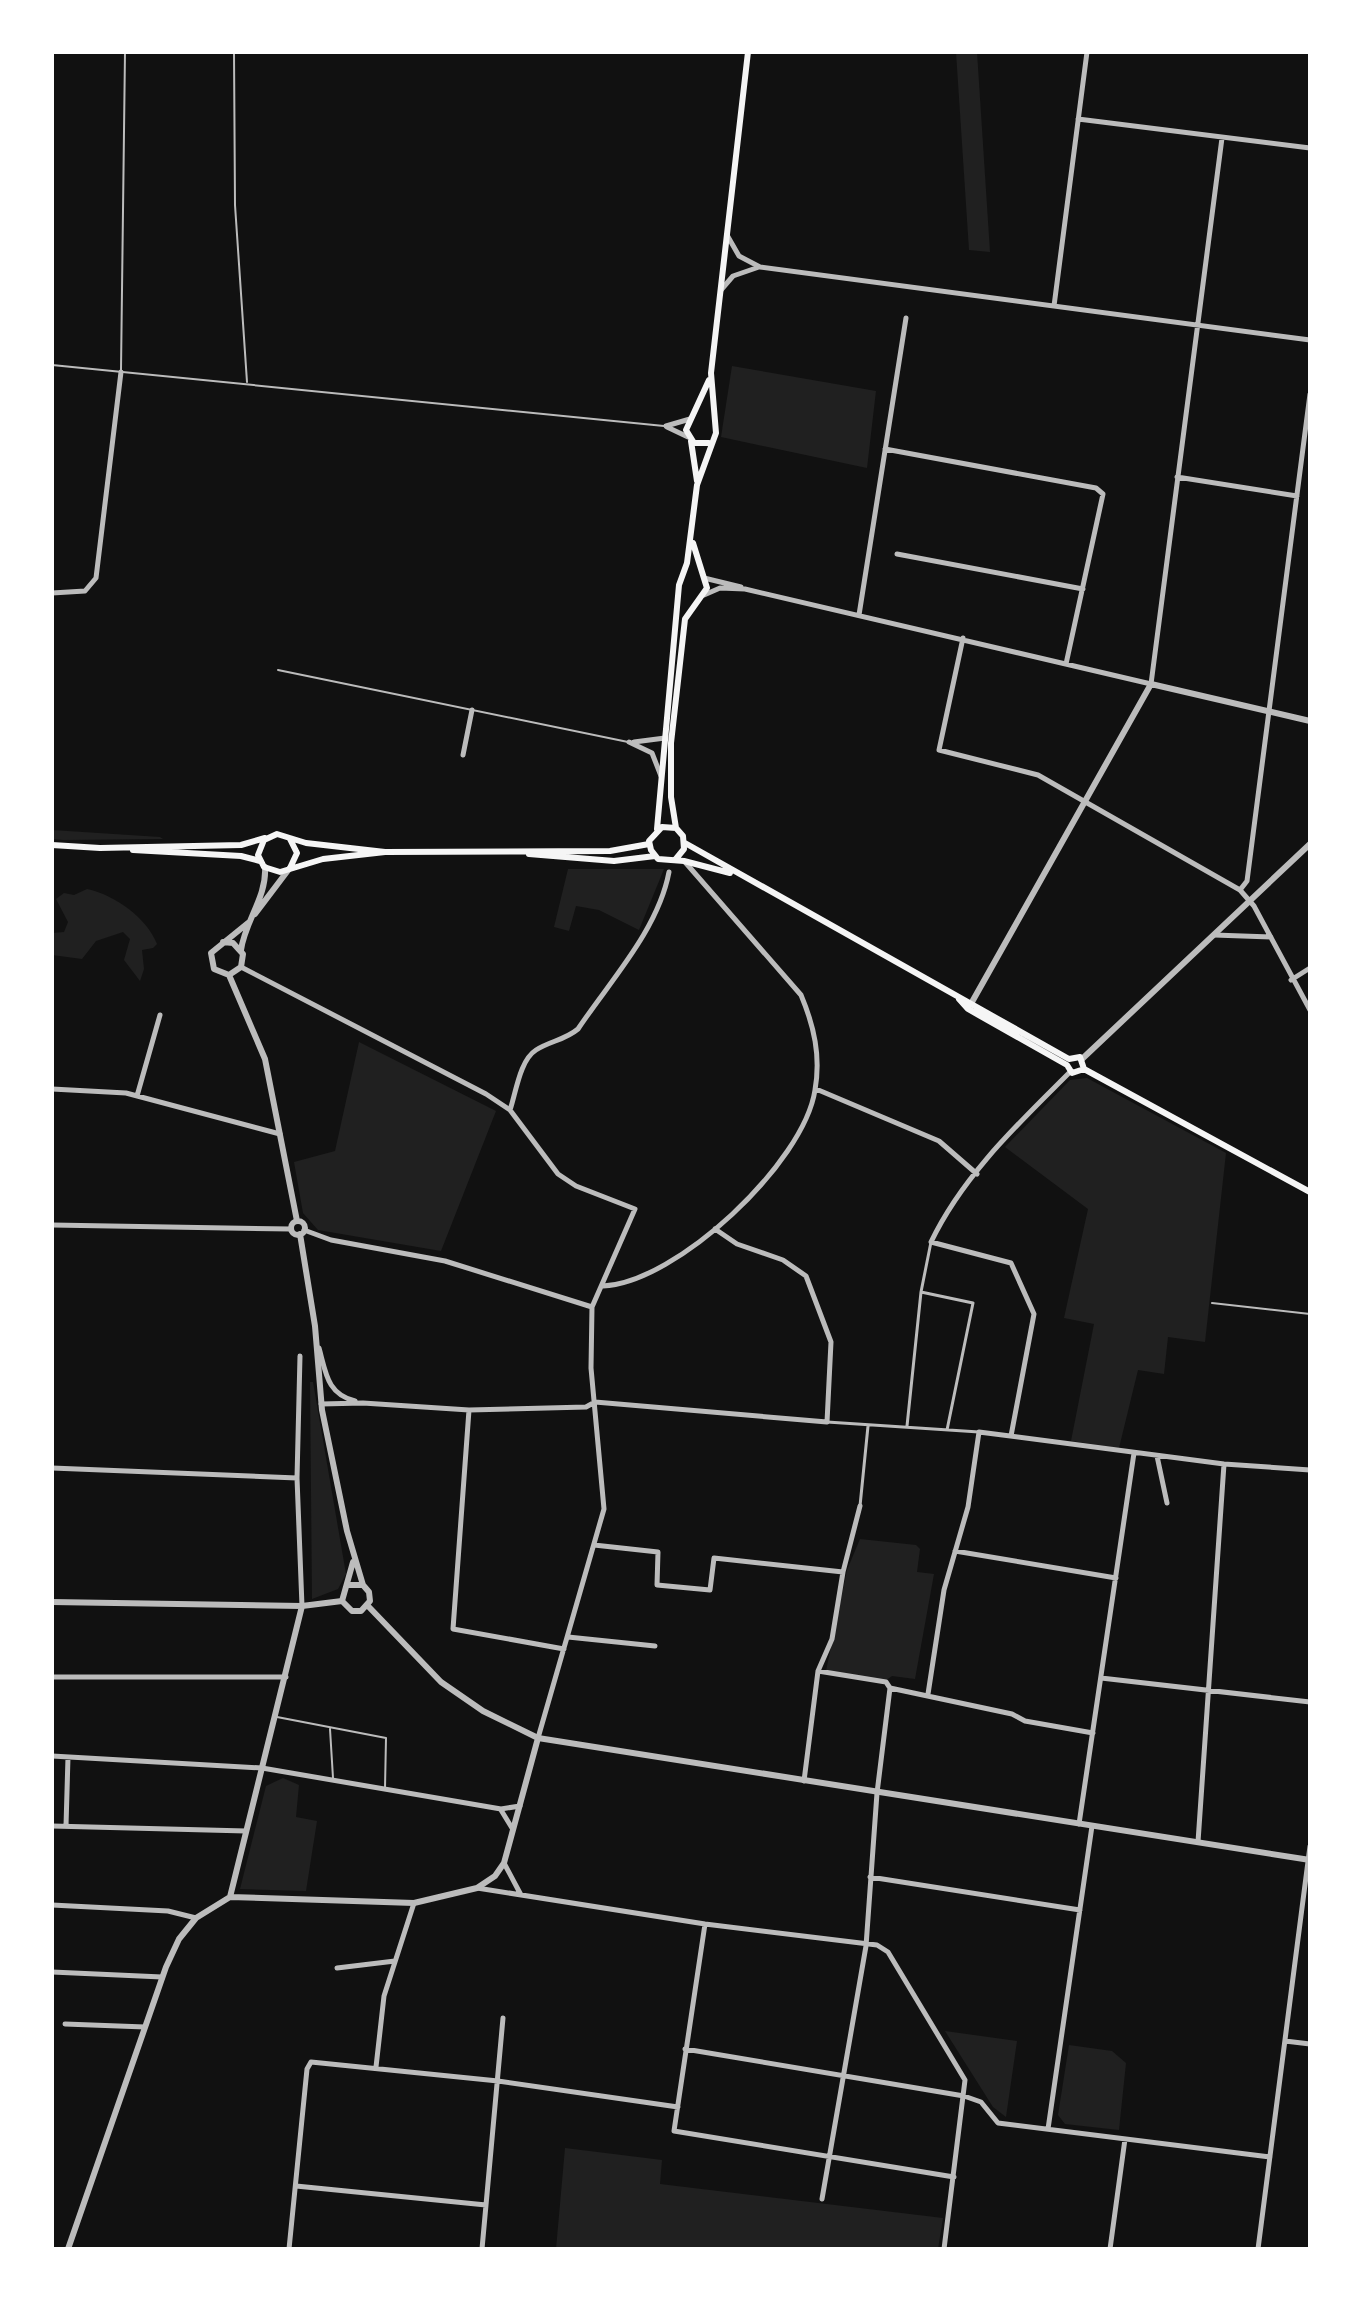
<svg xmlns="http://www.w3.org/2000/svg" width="1362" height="2301" font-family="Cabin,sans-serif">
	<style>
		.green { fill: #202020 }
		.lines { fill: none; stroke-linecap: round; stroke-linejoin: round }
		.service { stroke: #bcbcbc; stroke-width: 2 }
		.pedestrian { stroke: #bcbcbc; stroke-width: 3 }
		.minor { stroke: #bcbcbc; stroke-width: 5 }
		.tertiary { stroke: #bcbcbc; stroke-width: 6 }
		.secondary { stroke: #f5f5f5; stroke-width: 6 }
	</style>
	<rect width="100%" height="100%" fill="#111"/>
	<path class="green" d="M956,52H977L990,252L969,250Z
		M732,366L876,391L867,468L721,437Z
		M52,830L160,837L163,839L63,840L52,839Z
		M568,869H664L639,930L599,910L576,906L569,931L554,927Z
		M87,889C115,895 147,918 157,944L153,948L142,950L144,969L140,981L124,960L130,939L123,932L96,941L82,959L52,955V933L64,932L68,922L56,899L64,893L74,895Z
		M359,1042L496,1111L441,1251L318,1230L303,1213L294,1162L335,1151Z
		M1087,1078L1226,1153L1205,1342L1168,1337L1164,1374L1138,1370L1119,1448L1071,1441L1094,1324L1064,1318L1088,1209L1005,1147L1070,1080Z
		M310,1382H313L346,1574L338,1589L312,1599Z
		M860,1539L916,1545L920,1549L917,1572L934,1574L915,1679L892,1676L885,1681L826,1671L847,1570Z
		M283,1778L299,1785L296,1817L317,1821L306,1891L240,1889L266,1786Z
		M945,2031L1017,2041L1006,2117L993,2107Z
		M1069,2045L1112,2051L1126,2063L1119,2130L1065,2124L1058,2115Z
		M565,2148L662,2160L660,2184L943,2218L938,2249H556Z"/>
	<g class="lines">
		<path class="service" d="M234,52L235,205L247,382
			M52,365L664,426
			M121,370L125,52
			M278,670L628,742
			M1212,1303L1310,1314
			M277,1717L386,1738L385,1788
			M330,1729L333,1778"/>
		<path class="pedestrian" d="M921,1292L973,1303L947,1430
			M827,1422L979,1432
			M907,1426L921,1292L931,1242
			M860,1506L868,1426"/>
		<path class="minor" d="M1078,119L1310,148
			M727,235L739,256L760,267L1310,340
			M721,290L733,276L759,267
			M1054,306L1087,52
			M666,426L690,419
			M667,427L688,437
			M885,449L1096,488L1103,494L1066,664
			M1177,477L1297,496
			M897,554L1083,589
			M704,578L741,587
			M52,593L85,591L96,578L121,372
			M704,595L720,588L745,589L1151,684L1222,138
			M859,615L906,318
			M963,638L939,750L1038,775L1240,890L1254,906L1310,1010
			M629,742L652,753L661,776
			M634,742L665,738
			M463,755L472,710
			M1240,890L1247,881L1310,394
			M1214,935L1271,937
			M241,967L486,1094L510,1110L558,1174L576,1186L635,1209L592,1307L591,1368L604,1509L538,1738
			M1291,980L1310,968
			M52,1089L126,1093L280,1134
			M816,1089L939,1141L977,1174
			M137,1096L160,1015
			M510,1110C516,1092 520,1060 536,1050C550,1041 565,1040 578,1029C610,981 658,930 669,872
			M52,1225L291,1229
			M304,1230L331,1240L445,1261L592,1307
			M603,1286C676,1283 804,1163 815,1090C821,1056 814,1026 801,995L685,862
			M319,1348C326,1373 327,1394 355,1401
			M300,1356L297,1478L302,1606
			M321,1404L363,1403L469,1410L586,1407L595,1402L827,1422L831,1342L806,1276L783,1260L737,1244L715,1229
			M469,1410L453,1629L564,1649
			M1011,1436L1034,1314L1011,1263L931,1242C963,1175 1019,1123 1070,1072
			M1157,1456L1167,1503
			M52,1468L297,1478
			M594,1545L658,1552L657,1585L710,1590L714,1558L843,1572
			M955,1551L1116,1578
			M568,1637L655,1646
			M818,1671L886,1682L890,1688L1012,1714L1025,1721L1093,1733
			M52,1677H286
			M1101,1678L1310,1702
			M928,1694L944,1590L968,1507L979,1432L1224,1464L1310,1470
			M52,1756L262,1768L501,1809L520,1806
			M804,1781L818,1671L832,1639L843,1572L860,1506
			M501,1810L512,1828
			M1079,1824L1134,1453
			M52,1826L246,1831
			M66,1826L68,1757
			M1198,1842L1224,1464
			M504,1863L521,1895
			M870,1877L1080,1910
			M477,1888L705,1924L877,1945L888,1952L965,2080L944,2249
			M52,1905L168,1911L196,1918
			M705,1924L674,2131L954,2177
			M337,1968L395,1961
			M52,1972L162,1977
			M65,2024L145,2027
			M1285,2041L1310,2044
			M685,2049L964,2096L981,2102L998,2123L1270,2157
			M376,2067L384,1996L414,1903
			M1048,2129L1092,1826
			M296,2186L486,2205
			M822,2199L866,1946L877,1793L890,1688
			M289,2249L307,2069L311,2062L498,2081L678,2107
			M482,2249L503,2018
			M1110,2249L1125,2139
			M1258,2249L1310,1846"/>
		<path class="tertiary" d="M255,914L289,869
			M223,942L233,943L243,954L241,967L229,975L214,969L211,953L248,923
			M241,950C245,921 267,897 265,867
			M229,975L265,1059L297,1221
			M972,1002L1151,684L1310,721
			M1082,1059L1310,844
			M291 1228a7 7 0 1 1 14 0a7 7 0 1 1-14 0Z
			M300,1234L315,1326L322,1410L347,1531L363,1585
			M350,1585H363L369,1592L370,1601L361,1611H352L342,1601L353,1562
			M52,1602L302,1606L342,1601
			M368,1606L441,1682L483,1711L538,1738L1310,1860
			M230,1897L302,1606
			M68,2249L166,1967L179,1939L196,1918L230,1897L414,1903L477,1888L495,1876L504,1863L538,1738"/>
		<path class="secondary" d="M709,380L686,430L694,443H709
			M691,441L697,481
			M676,828L671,797V743L685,619L707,588L693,543
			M657,829L679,585L687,563L697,485L716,433L711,373L748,52
			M685,843L1069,1059L1080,1057L1084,1069
			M52,845L100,848L241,845L265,838
			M133,850L241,856L260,861
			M385,852L323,859L280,872L264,867L258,855L264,840L277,834L306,843L385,852L610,851L649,844
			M529,854L614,861L655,856
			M675,860L684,849L683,836L676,828L662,827L649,841L651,850L658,859L684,861L730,873
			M290,868L297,853L290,839
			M959,999L968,1009L1067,1065L1072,1073L1084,1069
			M1084,1069L1310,1192"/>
	</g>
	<rect width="1362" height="2301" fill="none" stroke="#ffffff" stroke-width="108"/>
</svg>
